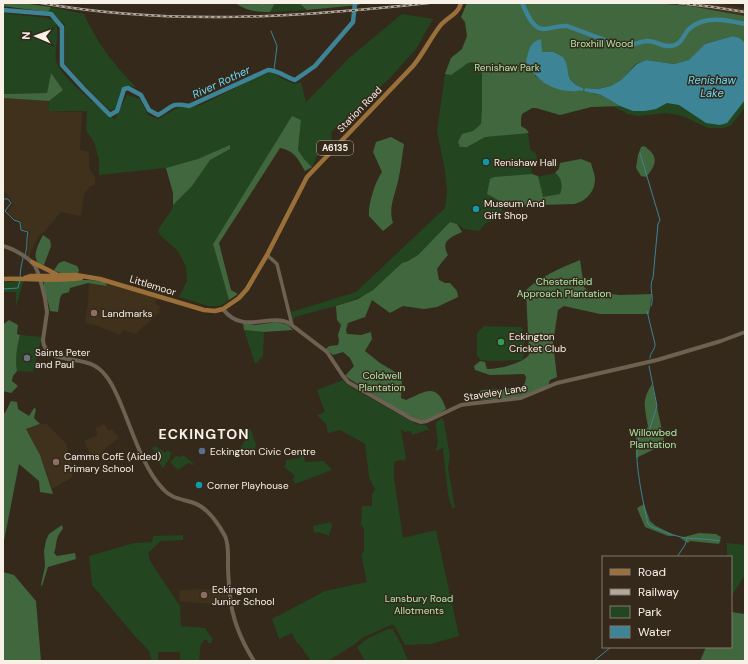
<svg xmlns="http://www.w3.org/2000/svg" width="748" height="664" font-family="'DM Sans',sans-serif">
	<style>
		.built { fill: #3f311c }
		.green { fill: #234520 }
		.forest { fill: #41673e; fill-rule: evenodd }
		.water { fill: #3c8496 }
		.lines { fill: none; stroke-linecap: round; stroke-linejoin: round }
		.stream { stroke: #3c8496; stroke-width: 1 }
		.river { stroke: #3c8496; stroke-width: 4.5 }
		.tertiary { stroke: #6d6151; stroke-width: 3.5 }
		.secondary { stroke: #6d6151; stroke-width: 4 }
		.primary { stroke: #9b6f39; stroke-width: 4.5 }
		.rail-casing { stroke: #b1a99e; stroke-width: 2.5 }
		.rail { stroke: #34291b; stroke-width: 1; stroke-dasharray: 3; stroke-linecap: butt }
		.culture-dot { fill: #0f9aa8; stroke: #34291b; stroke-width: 1.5 }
		.education-dot { fill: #8d6e63; stroke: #34291b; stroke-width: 1.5 }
		.leisure-dot { fill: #2e9e5b; stroke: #34291b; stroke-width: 1.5 }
		.worship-dot { fill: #6b7280; stroke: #34291b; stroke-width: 1.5 }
		.service-dot { fill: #5c6f8a; stroke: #34291b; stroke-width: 1.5 }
		.labels { text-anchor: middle; stroke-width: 3; stroke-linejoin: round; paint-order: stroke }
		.shield { fill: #34291b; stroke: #bdb5aa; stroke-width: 1 }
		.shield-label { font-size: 9px; font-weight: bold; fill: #f8f1e8 }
		.park-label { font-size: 10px; fill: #aeeaa9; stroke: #34291b }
		.street-label { font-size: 10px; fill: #f8f1e8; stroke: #34291b }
		.poi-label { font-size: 10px; fill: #f8f1e8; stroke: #34291b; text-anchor: start }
		.water-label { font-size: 11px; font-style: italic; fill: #6bd8f3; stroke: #34291b }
		.district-label { font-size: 14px; font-weight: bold; letter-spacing: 1px; fill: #f8f1e8; stroke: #34291b }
	</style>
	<rect width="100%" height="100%" fill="#34291b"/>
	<path class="built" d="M654,3H717L745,8V16L690,6Z
		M3,98L49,101L48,111L82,112L80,150L86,151L89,154V168L95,177V185L89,187L84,195L81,216L61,212L44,232L40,235L35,243L29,258L27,256L30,231L22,229L21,221L15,219L7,212L13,204L7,193L3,190Z
		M89,281L119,286L157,298L155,304L160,306L159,313L135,334L123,330L120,335L98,326L85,323L88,303Z
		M46,423L66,443L72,469L71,471L73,477L52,489L40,455L26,429Z
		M104,424L109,431L112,429L119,438L108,446L102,453L100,458L91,457L84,441L98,435L95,428Z
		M212,589H227L228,600L210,604L179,601L180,590Z"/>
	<path class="green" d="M275,3H299L307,10L270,12Z
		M467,3L745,26V108L731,125L725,128H708L682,116L667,113L638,116L628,114L612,106L591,107L560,115L536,108H532L522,114L521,119V126C530,132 529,140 530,150C536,152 537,155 537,161L531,165L532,174L537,177L555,173L559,169L560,163L581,159L591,163L595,178L593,190L585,199L580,203L574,204L503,205L501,206L503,213L492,221L486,223L479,231L464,229L457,224L450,222L418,255L408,261L402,263L373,290L366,295L336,306L295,317L293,321L291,312L356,292L445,208L447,192L445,171L437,131L445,74L451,58L462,49L467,36L465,22L461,17Z
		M51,7L84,14C97,43 114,65 136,87L126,86L123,88L116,108L113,110H109L84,85L65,64V25L52,13L48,12Z
		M3,13L48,18L55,21C61,35 54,47 56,61C60,76 101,110 115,119L127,95L140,99L148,115L158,119L179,107L201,105L259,76L273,72L281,78L294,84L301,82L306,102L349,58L402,14L433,19L416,49L390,78L331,132L332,141L320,150L312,167L304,159L298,150L301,120L292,117L213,244L229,300L220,306H208L179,297L187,281L186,267L178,251L161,236L158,231C161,223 168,217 172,209C177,197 170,179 166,168L99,175V160L94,142L86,130L87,111H48L49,101L62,90L51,74L47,93L3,94Z
		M24,280L16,307V292H3V283Z
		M484,326L521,327L523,329L525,352L522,360L493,361L481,360L477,356V333Z
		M244,330L264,332L263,356L255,364Z
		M20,335L42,337L33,372L17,371C15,358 17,347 20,335Z
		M343,380L346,384L416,424L426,425L430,431L427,430L412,435L411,431L404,432L403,430H401L406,458L404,461L401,460L394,462V478L403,538L436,530L459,636L431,644L405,645L394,625H391L362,638L355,644L328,661H311L299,644L297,643L292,633L279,639L272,619L325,591L367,582L361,555L364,551V529L361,524L362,506H372V494L375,490L369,477L365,444L340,430L328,433L326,424L317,415L325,412L317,390Z
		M443,418L450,455L448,468L455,508H452L448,494L443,450L444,448L435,451C441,441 435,432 436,422Z
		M248,429L251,430L256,445L255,450L238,457L231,453L232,451L237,454L248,435Z
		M156,446L165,453L168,450L171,453L174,451L170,455V458L163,468H162L157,458L158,457L157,453L155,454L152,448Z
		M303,448L305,462L324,461L332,470L295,484L293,479L295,476L283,466H286V460L300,458L299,449Z
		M183,455L194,464L193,465L188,463L178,470L170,462L176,456L180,457Z
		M331,522L332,526L329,536L318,532L314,533L313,526Z
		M183,535V540L161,541L148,553L150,561L180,606L181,626L205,628L213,639L211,643H208L207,640H204L203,643H201L199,661H180V652H158V661H151L149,651L133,634L92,585L89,556L134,543L152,542L153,536Z
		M727,543L745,545V575L731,597V557H727Z
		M388,629H393L402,646L408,661H365L357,647L368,638Z"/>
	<path class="forest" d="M3,3H22L51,7L48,12L3,6Z
		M235,3H275L270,12C256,12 247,11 235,3Z
		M299,3H360L359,5L307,10Z
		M467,3H654L690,6L745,16V43L740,38L733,36L705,44L690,60L674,64L646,60L636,64L621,80L611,86L598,89L585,88L594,94L601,95L620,106L591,107L560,115L536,108H532L522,114L521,119V126L526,129L529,133L485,137L467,147H460L458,142L462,134L473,131L481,124L482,108V74L473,62L468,63L451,75L445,74L451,58L462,49L467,36L465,22L461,17ZM541,40V51L542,52H550L564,59C569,73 567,82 583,88V91L551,86L535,76Z
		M51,73L63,90L49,101L3,98V94L47,93Z
		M292,116L301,120L298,150L304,159L312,167L305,171C298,159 295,151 280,148L219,243L231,290L238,294L229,300L213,244Z
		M391,137L404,144C402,156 401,169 398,181C395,195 388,208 393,223L383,231L369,216C368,204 375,182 382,172L373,152L376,142Z
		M230,145V149L210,160L192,186L173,205V193L166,168L198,159Z
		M644,146C659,156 657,164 646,177L641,176L636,168L638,155L641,147Z
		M581,159L591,163C592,168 595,174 595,179C595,192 586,201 574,204L501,206L498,200L487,194L490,179L494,177L532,174L538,176L543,197L560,194C563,187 562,177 555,173L559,169L560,163Z
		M450,222L457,224L462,232C451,237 440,241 448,255L442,262L437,269L439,280L445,283H450L457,291L458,297L437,307L424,309L403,306L390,313L372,300L365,317L348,323L346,330L347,334L361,335L371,332L372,339L365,351L380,363L397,373L402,382L401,398L406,400C426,391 437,382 446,409C439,414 432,418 423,420C412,421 358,384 345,376L354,366L350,358L343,352L333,355L326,349L329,346L338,345L339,341L338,335L341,325L337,320L336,306L358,299L373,290L402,263L408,261L418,255Z
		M43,235L50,240L51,246L44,265C28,262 39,243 43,235Z
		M580,260L584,287L589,291L602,293L620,295L652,294L649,314H600L564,306L558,310L553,343L557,377L550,380L548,386L527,395L517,397L477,400L476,394L482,390L520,388L525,383L526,377L524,374L490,375L475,370L474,366L480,361L485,362L487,369C499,369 521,364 529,355L526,290C541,276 561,268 580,260Z
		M64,261L77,266L79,270L78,273H60L54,270L59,263Z
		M46,280H90L105,282L107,286L88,283L70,288L69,292L62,294L60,298L58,312L50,311C49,301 43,292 44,282Z
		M9,320L18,325L17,334L20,335C17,347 15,358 17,371L13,376L12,381L18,386L11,393L3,391L4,331V324Z
		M277,322L288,325L293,330L264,332L244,330L243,323L255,325Z
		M652,384L665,444L636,458V437L643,433L648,427C645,408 641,401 652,384Z
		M11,401L17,402L18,409L29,416L34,408L36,409L34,418L40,424L26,429L40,455L53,494L40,492L39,481L19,464L3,546V413H5Z
		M644,504L650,521L656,526L676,536H668L645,527L637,508Z
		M62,525L63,529C54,539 58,543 54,553L57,556L75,553L76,559L48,567L42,586L41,585L45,566L44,551L46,540L49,534Z
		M699,533L716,534L721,537L719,544L690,541L688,543L680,538Z
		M3,572L14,575L36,601L41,661H3Z
		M731,612L745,614V661H700L706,647H731Z"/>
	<path class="water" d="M733,36L740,38L745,43V100L727,123L720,125L706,123L679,105L667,103L656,109L645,111H633L620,106L601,95L584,91L585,88L598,89L611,86L621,80L637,64L646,60L674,64L689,60L705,44Z
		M541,39L542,52H553L563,57C572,70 562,80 583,88V91C579,90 575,92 570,91C550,90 535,79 526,61C529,51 529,42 541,39Z"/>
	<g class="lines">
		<path class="stream" d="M262,3V5
			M271,31L277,46L274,70
			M640,153L660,220L658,224L653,278C648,288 655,296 651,306
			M3,199H8L11,203L5,211L14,220L20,222L21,230L28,232C26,240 28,247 25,255
			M20,277L21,267L23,258
			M3,289L18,288L20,280
			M647,311L655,344C655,351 650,352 650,358
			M649,366L657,406L649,431L639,438C632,454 644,506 648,524L650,526C662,531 674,536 686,538C697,539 710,539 720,541
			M677,557L685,545L687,539
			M594,661L611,647"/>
		<path class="river" d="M522,3C526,11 532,29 543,29C551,29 559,25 567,26L621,46C630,47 639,41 648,41C657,41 665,49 675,45C682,43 684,34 689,29C704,15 727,20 745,24
			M3,10L51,14L62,27V65L84,89L110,115L117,111L124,89L128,88L141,95L149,110L158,115C173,107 170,102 189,106L268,70C277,70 286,77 295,80L315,66L353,22L355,3"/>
		<path class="tertiary" d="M267,255L277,264L292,325"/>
		<path class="secondary" d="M3,246C12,248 30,258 35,266C39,273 45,296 46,305L47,312L43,340C44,363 78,357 93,365C104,370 111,382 116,393C130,422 141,467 164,490C172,499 183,499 194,503C208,508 218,523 225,536C229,545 228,556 228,565C228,576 229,586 230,596C232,618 242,642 254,661
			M223,309C242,335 270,313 289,323L327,352L343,376L348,382L412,419L421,422L427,421L461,405L468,404L521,398L557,383L657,360L721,341L745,332"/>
		<path class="primary" d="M32,262L56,274
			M25,278L31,276L76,275L100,279L204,310L215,311L223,309L239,298L247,289L267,255L307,177L413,66C423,54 430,39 440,26C447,17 458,15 461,3
			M3,279C28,278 56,282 81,278"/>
		<g class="rail-casing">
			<path id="rail" d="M41,3C170,26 300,17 429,3
				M678,3L713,7L745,12"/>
		</g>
		<use href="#rail" class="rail"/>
	</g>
	<g class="culture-dot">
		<circle cx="486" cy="162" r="4"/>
		<circle cx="476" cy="209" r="4"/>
		<circle cx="199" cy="485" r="4"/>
	</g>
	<g class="education-dot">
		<circle cx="94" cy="313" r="4"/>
		<circle cx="56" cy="462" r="4"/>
		<circle cx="204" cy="595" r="4"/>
	</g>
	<circle class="leisure-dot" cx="501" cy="342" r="4"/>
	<circle class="worship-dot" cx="27" cy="358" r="4"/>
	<circle class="service-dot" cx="202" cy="451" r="4"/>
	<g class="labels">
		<rect class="shield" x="317" y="141" width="36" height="14" rx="3"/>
		<g class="shield-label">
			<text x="335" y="151">A6135</text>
		</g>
		<g class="park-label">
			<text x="602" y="47">Broxhill Wood</text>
			<text x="507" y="71">Renishaw Park</text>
			<text x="564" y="285">Chesterfield<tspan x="564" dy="12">Approach Plantation</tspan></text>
			<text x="382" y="379">Coldwell<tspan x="382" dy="12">Plantation</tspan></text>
			<text x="653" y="436">Willowbed<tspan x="653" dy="12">Plantation</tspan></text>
			<text x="419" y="602">Lansbury Road<tspan x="419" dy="12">Allotments</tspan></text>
		</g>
		<g class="street-label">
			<text transform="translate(359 109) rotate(-46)" y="4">Station Road</text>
			<text transform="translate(153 285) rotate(17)" y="4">Littlemoor</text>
			<text transform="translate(495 392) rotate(-9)" y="4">Staveley Lane</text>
		</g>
		<g class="poi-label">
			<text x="494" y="166">Renishaw Hall</text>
			<text x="484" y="207">Museum And<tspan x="484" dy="12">Gift Shop</tspan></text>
			<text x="102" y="317">Landmarks</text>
			<text x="509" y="340">Eckington<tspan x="509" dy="12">Cricket Club</tspan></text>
			<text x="35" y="356">Saints Peter<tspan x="35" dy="12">and Paul</tspan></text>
			<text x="210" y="455">Eckington Civic Centre</text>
			<text x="64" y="460">Camms CofE (Aided)<tspan x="64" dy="12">Primary School</tspan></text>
			<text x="207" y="489">Corner Playhouse</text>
			<text x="212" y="593">Eckington<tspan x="212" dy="12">Junior School</tspan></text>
		</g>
		<g class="water-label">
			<text x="712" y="84">Renishaw<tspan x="712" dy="13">Lake</tspan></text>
			<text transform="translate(221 82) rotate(-25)" y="4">River Rother</text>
		</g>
		<g class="district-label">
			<text x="204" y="439">ECKINGTON</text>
		</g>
	</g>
	<rect width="748" height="664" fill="none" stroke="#f8f1e8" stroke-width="8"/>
	<rect x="602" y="556" width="130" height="92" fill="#34291b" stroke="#82796d"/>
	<rect x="610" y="569" width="20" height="6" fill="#9b6f39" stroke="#82796d"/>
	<text x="638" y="576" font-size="12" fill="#f8f1e8">Road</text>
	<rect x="610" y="589" width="20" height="6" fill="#b1a99e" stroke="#82796d"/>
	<text x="638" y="596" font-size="12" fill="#f8f1e8">Railway</text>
	<rect x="610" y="606" width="20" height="12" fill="#234520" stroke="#82796d"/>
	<text x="638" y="616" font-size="12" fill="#f8f1e8">Park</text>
	<rect x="610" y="626" width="20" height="12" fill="#3c8496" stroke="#82796d"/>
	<text x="638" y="636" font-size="12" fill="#f8f1e8">Water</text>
	<g transform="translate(36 36) rotate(272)" stroke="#34291b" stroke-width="3" paint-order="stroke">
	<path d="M0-3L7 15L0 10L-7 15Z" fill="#f8f1e8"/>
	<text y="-6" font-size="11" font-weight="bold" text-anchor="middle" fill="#f8f1e8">N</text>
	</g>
</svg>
